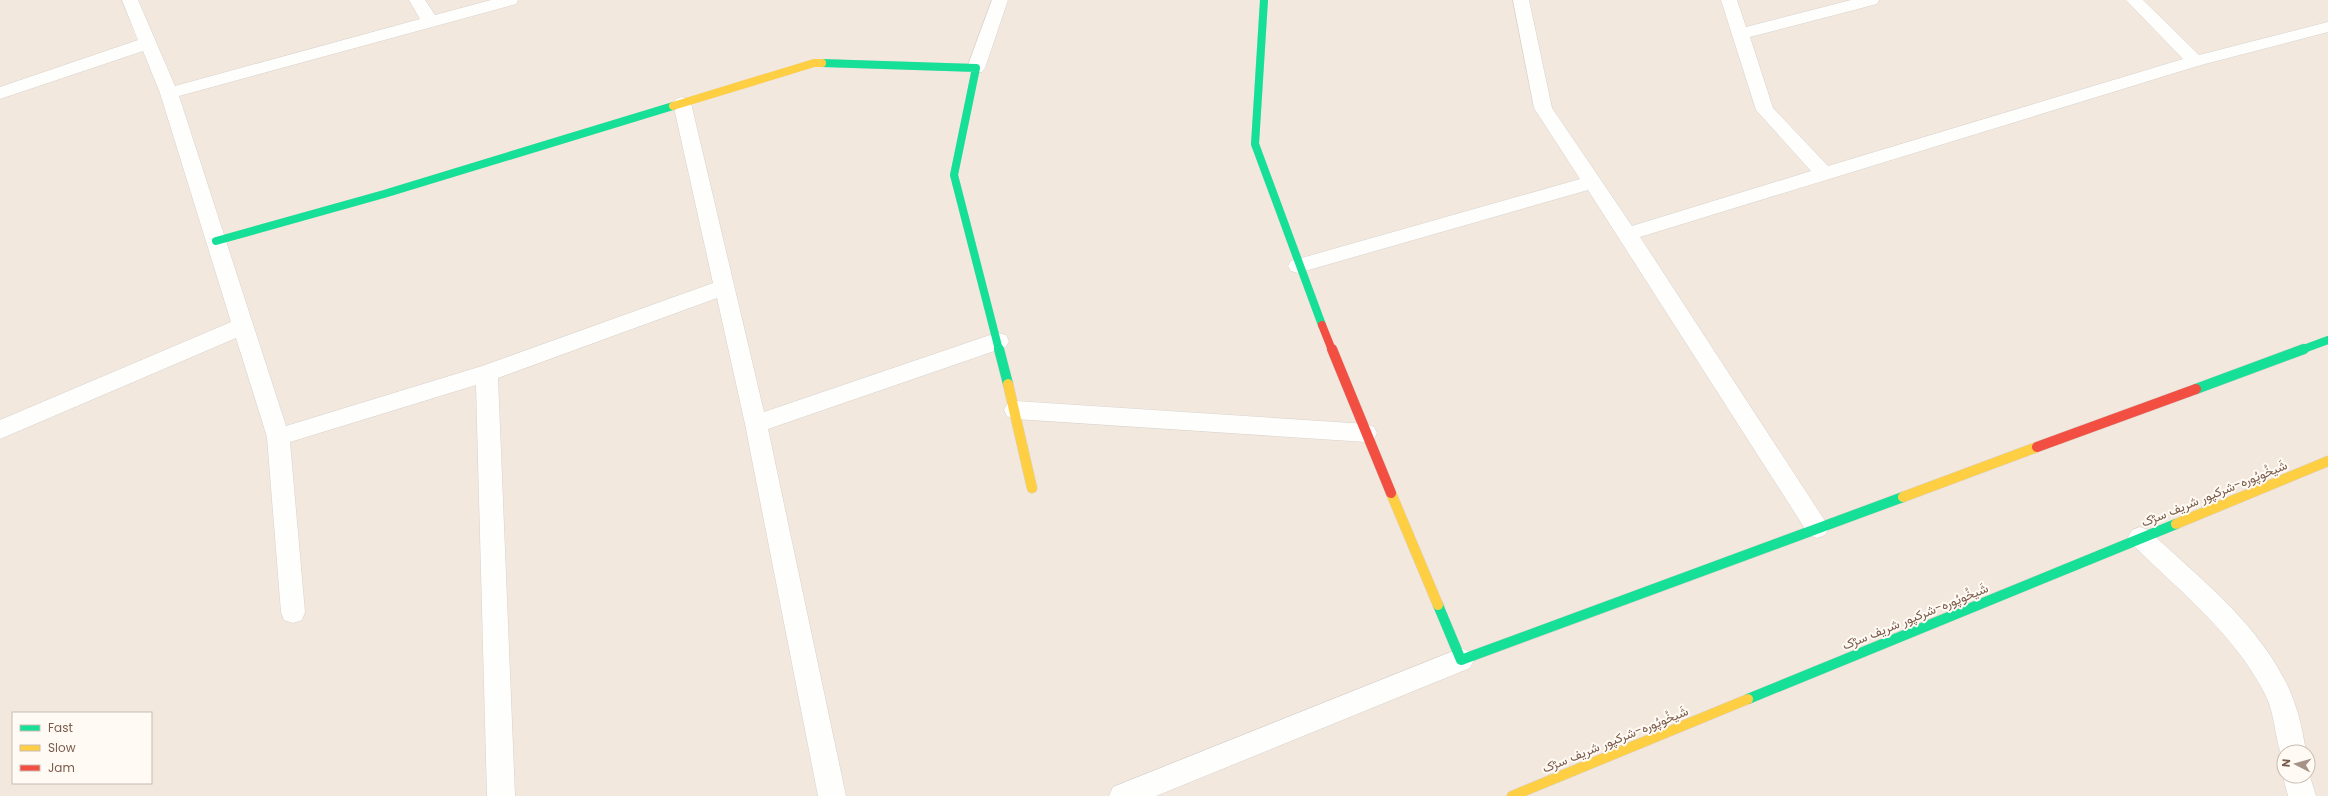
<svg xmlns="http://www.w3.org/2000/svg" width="2328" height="796" font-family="Poppins,Vazirmatn,sans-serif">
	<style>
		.residential { fill: #f2e8de; fill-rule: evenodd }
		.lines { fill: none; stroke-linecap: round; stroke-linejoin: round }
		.street-casing { stroke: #d7d1cb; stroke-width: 1 }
		.fast-far1-casing { stroke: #d9d2cb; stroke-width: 8 }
		.fast-casing { stroke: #d9d2cb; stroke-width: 11 }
		.slow-far1-casing { stroke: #d9d2cb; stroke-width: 8 }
		.slow-casing { stroke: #d9d2cb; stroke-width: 11 }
		.jam-far1-casing { stroke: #d9d2cb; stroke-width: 8 }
		.jam-casing { stroke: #d9d2cb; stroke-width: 11 }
		.street { fill: #fefefd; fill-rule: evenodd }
		.fast-far1 { stroke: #16e098; stroke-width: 8 }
		.fast { stroke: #16e098; stroke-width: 10 }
		.slow-far1 { stroke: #ffcf43; stroke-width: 8 }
		.slow { stroke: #ffcf43; stroke-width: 10 }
		.jam-far1 { stroke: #f24e42; stroke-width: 8 }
		.jam { stroke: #f24e42; stroke-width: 10 }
		.labels { text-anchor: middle; stroke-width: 4; stroke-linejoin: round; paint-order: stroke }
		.street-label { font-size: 13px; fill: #7a5c4d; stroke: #fffaf3 }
	</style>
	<rect width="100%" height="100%" fill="#f9f5f0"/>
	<path class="residential" d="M0,0H2328V796H0ZM13,713H151V783H13ZM2284,752H2308V776H2284Z"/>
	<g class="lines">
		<g class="street-casing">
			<path id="street" d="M122,0H138L175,86L420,19L409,0H425L435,15L491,0H518L516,4L179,96L286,426L482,366L713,283L673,103L676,99L682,97L688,99L691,103L764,412L990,335L998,333L1006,335L1009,341L1006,347L768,429L846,796H818L745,424L717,298L498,378L515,796H487L476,385L290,442L305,612L302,620L293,623L284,620L281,612L267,437L236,338L0,439V420L231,322L160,93L143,51L0,99V87L138,40Z
				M992,0H1008L985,68L982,72H970L967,68Z
				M1513,0H1529L1552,108L1632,226L1811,171L1756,110L1721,0H1737L1746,27L1851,0H1879L1877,4L1750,37L1773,108L1828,166L2183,59L2126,0H2143L2199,55L2328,22V32L2201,65L1640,237L1825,521L1829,528L1825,535L1817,538L1809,535L1588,190L1298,273L1291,271L1288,266L1291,261L1298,259L1580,179L1534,108Z
				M1015,401L1366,424L1374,427L1377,433L1374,439L1366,442L1015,419L1007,416L1004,410L1007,404Z
				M2140,527L2148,530C2196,575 2252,618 2283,677C2296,700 2302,726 2306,752H2284V761C2274,740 2276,715 2265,694C2235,634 2178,590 2132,544L2128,537L2132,530Z
				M1461,648L1470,652L1474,660L1470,668L1156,796H1109L1113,787Z
				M2308,770L2316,796H2288L2283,776L2284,775L2308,776Z"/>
		</g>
		<g class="fast-far1-casing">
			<path id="fast-far1" d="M1264,0L1255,144L1322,325
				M822,63L976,68L954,175L999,350
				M216,241L384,194L673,106
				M2301,350L2328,340"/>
		</g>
		<g class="fast-casing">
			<path id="fast" d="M999,349L1008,384
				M2196,389L2304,349
				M1438,605L1461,660L1903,497
				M1748,699L2176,524"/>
		</g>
		<g class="slow-far1-casing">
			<path id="slow-far1" d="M673,106L814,63H822"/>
		</g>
		<g class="slow-casing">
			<path id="slow" d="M1008,384L1032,488
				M1391,493L1438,605
				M1903,497L2037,447
				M2176,524L2328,461
				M1512,796L1748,699"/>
		</g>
		<g class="jam-far1-casing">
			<path id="jam-far1" d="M1322,325L1332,350"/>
		</g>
		<g class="jam-casing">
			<path id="jam" d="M1332,349L1391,493
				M2037,447L2196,389"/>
		</g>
		<use href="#street" class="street"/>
		<use href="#fast-far1" class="fast-far1"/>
		<use href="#fast" class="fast"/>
		<use href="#slow-far1" class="slow-far1"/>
		<use href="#slow" class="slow"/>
		<use href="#jam-far1" class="jam-far1"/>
		<use href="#jam" class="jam"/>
	</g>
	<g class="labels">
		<g class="street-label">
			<text transform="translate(2214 493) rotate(-22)" y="5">شَيخُوپُورہ-شرکپور شریف سڑک</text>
			<text transform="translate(1915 616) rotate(-22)" y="5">شَيخُوپُورہ-شرکپور شریف سڑک</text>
			<text transform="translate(1615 739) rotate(-22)" y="5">شَيخُوپُورہ-شرکپور شریف سڑک</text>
		</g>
	</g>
	<rect x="12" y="712" width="140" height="72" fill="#fffaf3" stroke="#cabbb1"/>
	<rect x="20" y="725" width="20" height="6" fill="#16e098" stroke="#cabbb1"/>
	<text x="48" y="732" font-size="12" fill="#7a5c4d">Fast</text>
	<rect x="20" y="745" width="20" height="6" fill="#ffcf43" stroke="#cabbb1"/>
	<text x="48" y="752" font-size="12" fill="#7a5c4d">Slow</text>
	<rect x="20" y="765" width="20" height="6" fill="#f24e42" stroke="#cabbb1"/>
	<text x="48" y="772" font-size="12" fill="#7a5c4d">Jam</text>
	<g transform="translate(2296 764) rotate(276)"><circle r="19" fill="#fffaf3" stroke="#cabbb1"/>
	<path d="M0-3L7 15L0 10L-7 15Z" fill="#a69286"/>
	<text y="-6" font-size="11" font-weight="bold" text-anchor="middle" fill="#7a5c4d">N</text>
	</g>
</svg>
